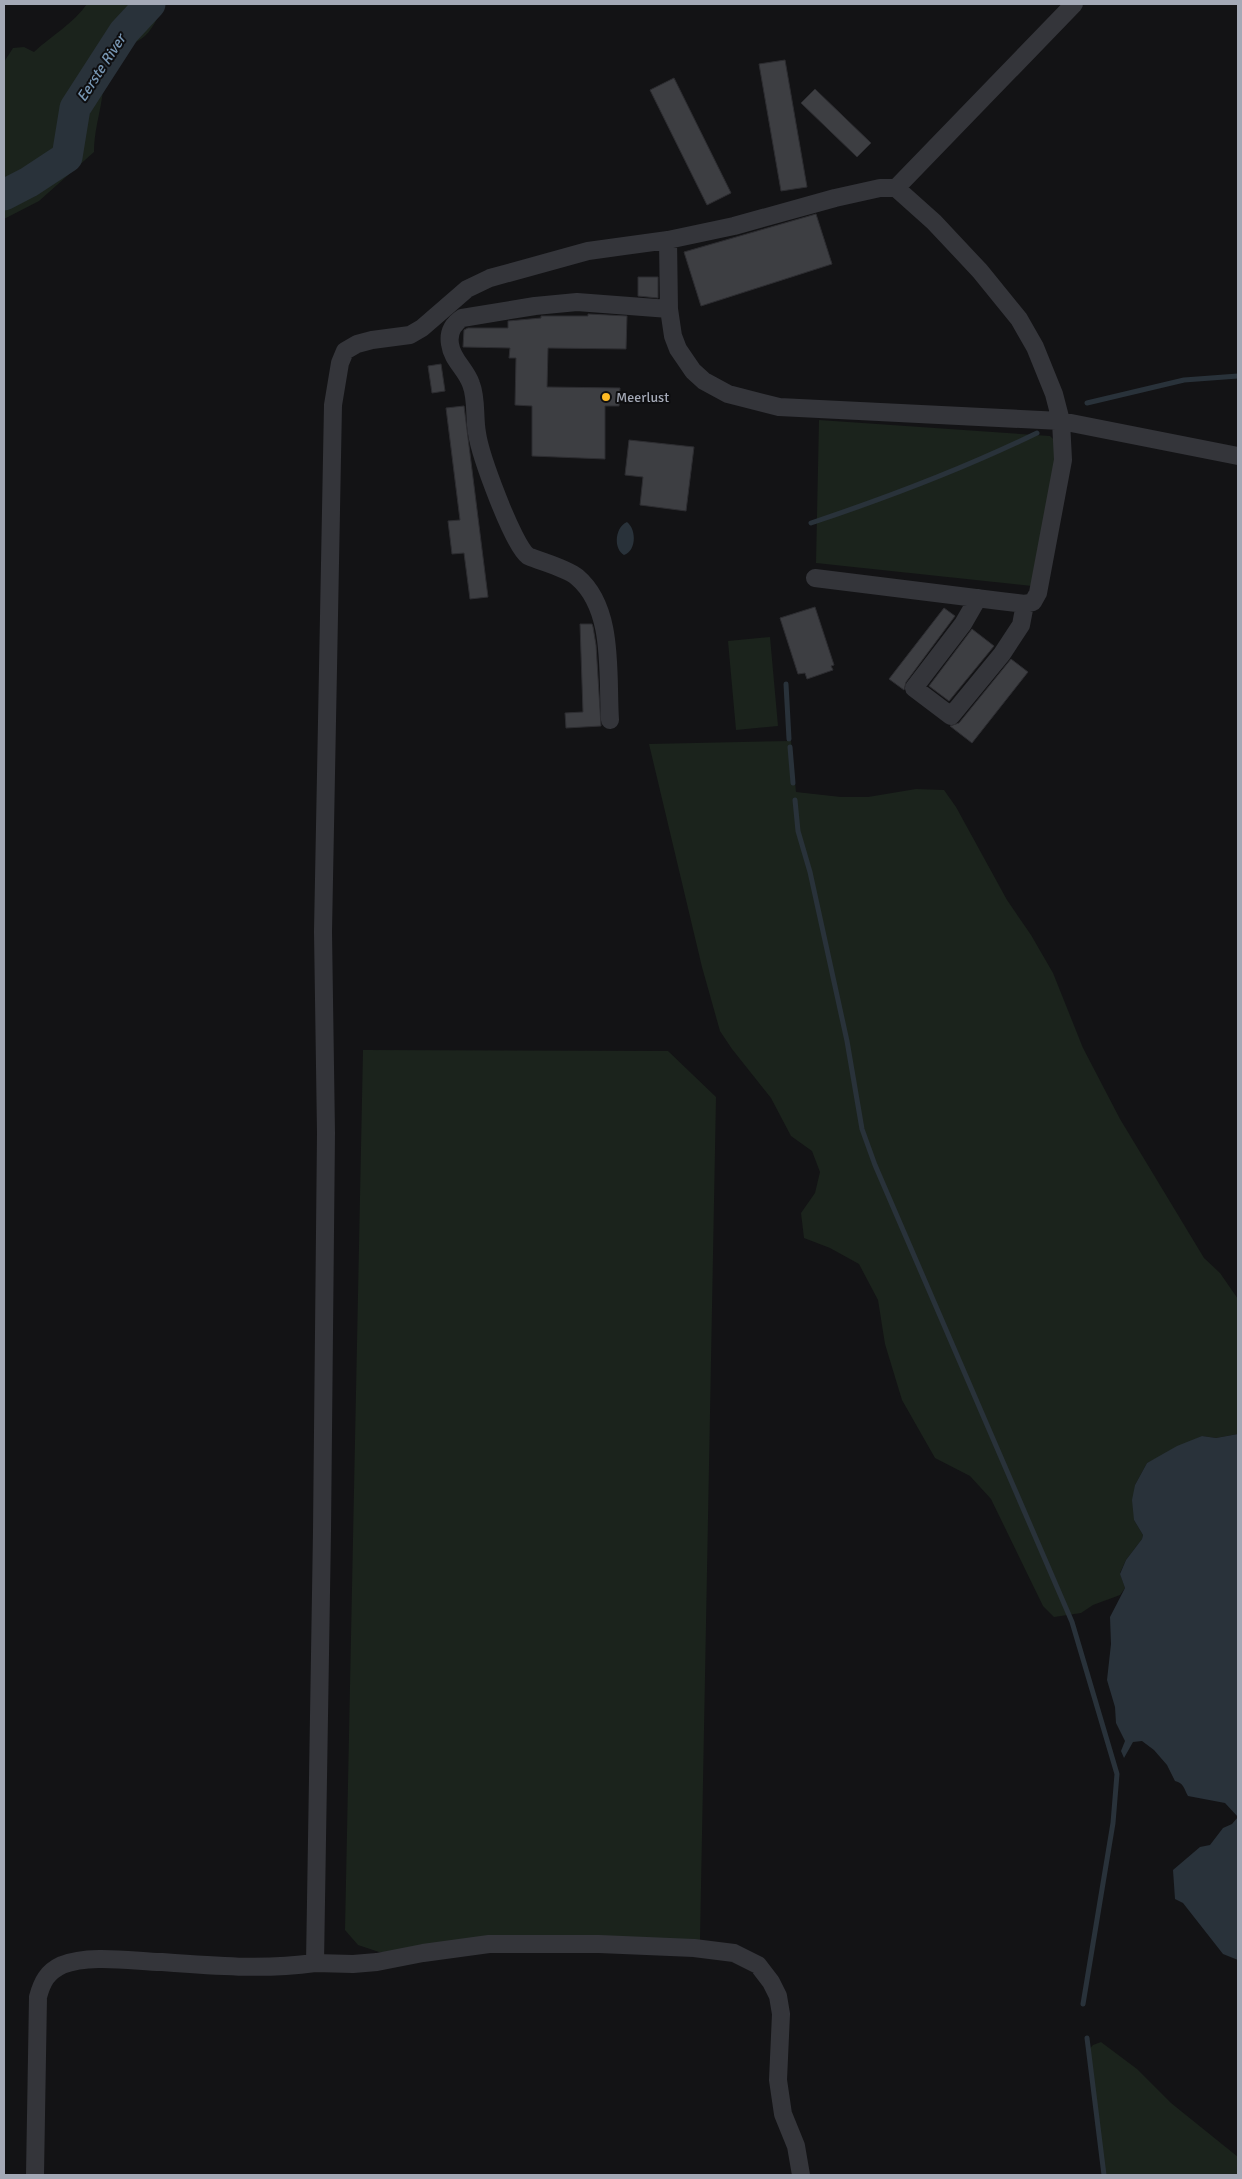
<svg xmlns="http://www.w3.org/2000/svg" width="1242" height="2179" font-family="Signika,sans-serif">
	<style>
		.green { fill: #1b231c }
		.water { fill: #29323a }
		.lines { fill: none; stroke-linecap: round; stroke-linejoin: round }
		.stream { stroke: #29323a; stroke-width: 5 }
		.river { stroke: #29323a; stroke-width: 31 }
		.building { fill: #3d3e42; stroke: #2d2d31 }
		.minor { stroke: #34353a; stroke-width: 18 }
		.poi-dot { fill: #feba23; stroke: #0e0e10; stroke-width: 2 }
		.labels { text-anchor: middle; stroke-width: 4; stroke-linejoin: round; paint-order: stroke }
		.poi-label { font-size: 14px; fill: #a4a9b6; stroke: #0e0e10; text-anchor: start }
		.water-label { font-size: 15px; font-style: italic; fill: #7897b4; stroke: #0e0e10 }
	</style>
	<rect width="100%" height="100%" fill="#131315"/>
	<path class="green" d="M87,4H164C159,15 152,32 141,39C132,45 122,47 114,55C102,68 105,82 102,98C99,117 94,133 94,152L39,201L4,219V62L13,48L24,47L34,52C51,36 74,23 87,4Z
		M819,420L1050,436L1058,444L1032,586L816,563Z
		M770,637L778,726L736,730L728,641Z
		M791,741L796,792L841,797H868L916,789L944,790L956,807L1007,900L1031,935L1053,973L1083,1048L1120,1119L1204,1258L1220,1273L1238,1299V1434L1216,1438L1202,1436L1147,1463L1135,1485L1134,1520L1143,1535L1142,1539L1126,1560L1120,1573L1125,1588L1120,1595L1093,1605L1081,1613L1054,1617L1043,1606L991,1499L970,1476L935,1458L902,1400L885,1344L878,1300L859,1264L830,1248L804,1238L801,1213L815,1193L820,1172L812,1151L791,1136L771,1098L732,1049L720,1031L702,967L649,744Z
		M363,1050L668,1051L716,1097L700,1940L463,1939L399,1952H379L358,1945L345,1930Z
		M1101,2042L1137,2069L1171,2103L1238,2157V2175H1104L1088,2051L1093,2045Z"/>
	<path class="water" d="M627,522C637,530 636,551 624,555C613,549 615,527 627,522Z
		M1238,1434V1960L1223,1954L1183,1903L1175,1899L1173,1870L1200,1847L1210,1845L1223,1828L1232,1824L1238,1817L1225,1803L1188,1796C1184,1789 1184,1783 1175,1781L1167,1765L1154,1750L1142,1741L1133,1742L1124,1758L1121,1751L1125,1741L1116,1723L1115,1707L1107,1680L1111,1644L1110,1617L1125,1588L1120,1574L1126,1560L1142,1539L1143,1535L1134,1520L1132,1500L1135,1485L1147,1463L1177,1446L1202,1436L1216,1438Z"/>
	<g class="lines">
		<path class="stream" d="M1087,403L1184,380L1238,376
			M811,523C889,497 963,469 1037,433
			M786,684L789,739
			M790,747L793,783
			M795,800L798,831L810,872L847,1041L862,1129L875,1165L1072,1622L1117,1774L1113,1823L1083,2004
			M1087,2038L1104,2175"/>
		<path class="river" d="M4,195L29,182L67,157L75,108L124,32L150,4"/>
	</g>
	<path class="building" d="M785,60L807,187L781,191L759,64Z
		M674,78L731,193L707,205L650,90Z
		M815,89L871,143L857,157L801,103Z
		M816,214L832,264L701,306L684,252Z
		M638,277H658V298L638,296Z
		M588,314L627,316L626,349L548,348L547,387L620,388L619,406H605V459L532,456V406L515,405L516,358H509L510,348L463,347L464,330L468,328H508V321L541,318V316H588Z
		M441,364L445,391L432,393L428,366Z
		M464,406L488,597L470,599L464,553L452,554L448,521L460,520L446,408Z
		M629,440L694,447L686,511L640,505L643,477L625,475Z
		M815,607L834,665L831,666L833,670L807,679L805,673L798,674L780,618Z
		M944,608L955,616L906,682L904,690L889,679Z
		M580,624H592L593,627L596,645L601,726L566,728L565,713L583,712Z
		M972,629L994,646L949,701L929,686Z
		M1011,659L1028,672L972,743L950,726L959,723Z"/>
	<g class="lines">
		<path class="minor" d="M668,240L669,309L673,336L678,349L693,371L704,381L728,394L779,407L1061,421L1238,456
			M815,578L1000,601L1025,604L1033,602L1038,593L1063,460L1061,421L1054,394L1035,347L1019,319L980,271L934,222L896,188
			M978,598L963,624L914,688L951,716L1002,654L1021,625L1025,604
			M610,720C607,675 615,609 577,577C566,568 542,562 528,556C513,545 480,455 477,433C474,417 477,399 471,384C466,369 452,360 450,344C448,332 453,324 462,318L535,306L577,302L669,309
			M315,1963L353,1964L377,1962L423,1953L489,1944H599L694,1948L734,1953L758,1965L771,1982L778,1996L781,2014L778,2080L783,2114L796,2146L801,2175
			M35,2175L38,1997C42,1982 47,1972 62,1965C89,1954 132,1961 161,1962C213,1966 264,1970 315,1963L322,1531L326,1133L323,932L333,405L340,363L345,351L357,344L372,340L410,335L422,328L467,289L490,278L588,251L668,240L734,226L835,198L880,188H896L1074,4"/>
	</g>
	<circle class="poi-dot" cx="606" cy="397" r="5"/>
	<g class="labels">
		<g class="poi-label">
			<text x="616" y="402">Meerlust</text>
		</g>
		<g class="water-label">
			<text transform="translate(101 68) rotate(-57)" y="5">Eerste River</text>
		</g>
	</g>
	<rect width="1242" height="2179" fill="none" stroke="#a4a9b6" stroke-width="10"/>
</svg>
